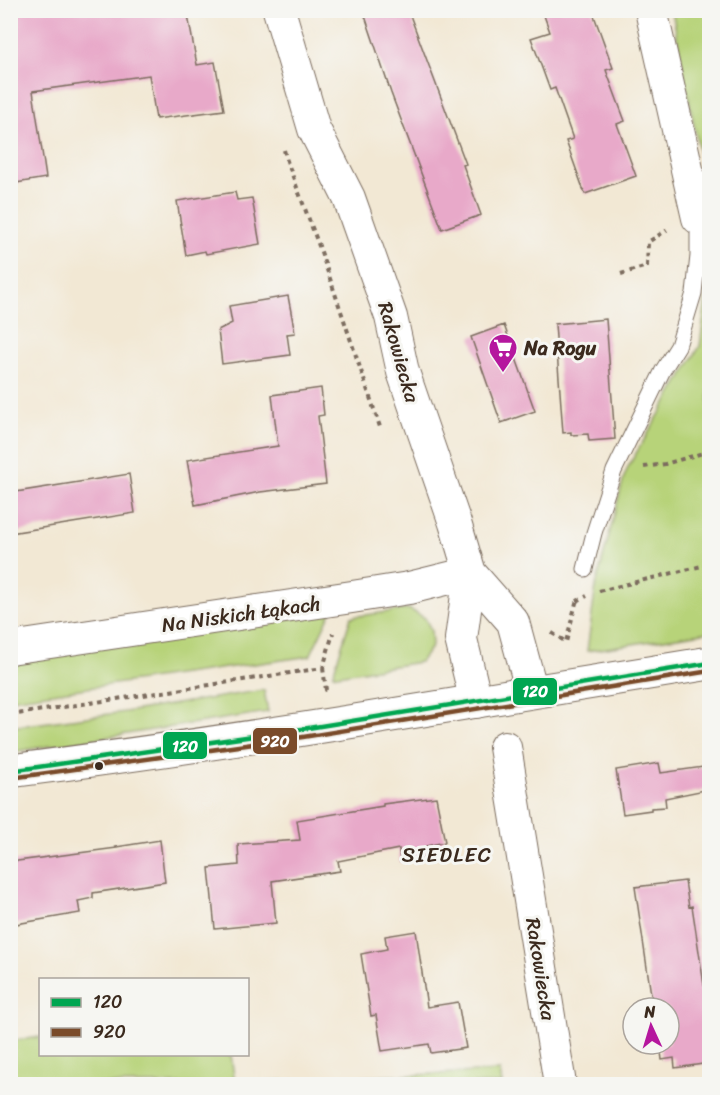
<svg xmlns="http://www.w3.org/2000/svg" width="720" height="1095" font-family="Sriracha,sans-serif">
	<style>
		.green { fill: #b7d379; stroke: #797e4c; stroke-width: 1.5 }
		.building { fill: #e8a9c9 }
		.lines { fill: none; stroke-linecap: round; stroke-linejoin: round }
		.service-casing { stroke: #7b6c5e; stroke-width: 17 }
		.minor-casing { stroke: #7b6c5e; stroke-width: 34 }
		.tertiary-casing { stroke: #7b6c5e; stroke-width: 35 }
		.path { stroke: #7b6c5e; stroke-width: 4; stroke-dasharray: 4.5 4.5; stroke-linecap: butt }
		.service { stroke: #fff; stroke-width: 15 }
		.minor { stroke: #fff; stroke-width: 32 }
		.tertiary { stroke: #fff; stroke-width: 33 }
		.bus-1-casing { stroke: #f6f6f2; stroke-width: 9 }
		.bus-2-casing { stroke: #f6f6f2; stroke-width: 9 }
		.bus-1 { stroke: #00a651; stroke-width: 4.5 }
		.bus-2 { stroke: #7a4b2a; stroke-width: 4.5 }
		.bus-dot { fill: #3b2a1e; stroke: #f6f6f2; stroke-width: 2 }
		.labels { text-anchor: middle; stroke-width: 6; stroke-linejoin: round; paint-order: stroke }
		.poi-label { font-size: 20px; font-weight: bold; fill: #3b2a1e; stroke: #f6f6f2; text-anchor: start }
		.street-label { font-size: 20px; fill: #3b2a1e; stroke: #f6f6f2 }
		.neighbourhood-label { font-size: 21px; letter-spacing: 1.5px; fill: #3b2a1e; stroke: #f6f6f2 }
		.line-badge { stroke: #f6f6f2; stroke-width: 2 }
		.badge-label { font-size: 16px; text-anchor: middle; font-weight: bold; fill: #fff }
	</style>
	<rect width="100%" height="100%" fill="#f6f6f2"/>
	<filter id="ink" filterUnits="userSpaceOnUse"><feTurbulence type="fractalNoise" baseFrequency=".0167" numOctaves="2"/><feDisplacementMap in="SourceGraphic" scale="12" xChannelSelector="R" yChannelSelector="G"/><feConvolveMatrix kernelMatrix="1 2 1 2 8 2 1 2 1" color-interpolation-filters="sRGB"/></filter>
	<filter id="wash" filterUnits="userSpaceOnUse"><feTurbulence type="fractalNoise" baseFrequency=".008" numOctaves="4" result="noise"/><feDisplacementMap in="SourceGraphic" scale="24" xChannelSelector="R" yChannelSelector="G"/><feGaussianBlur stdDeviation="1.35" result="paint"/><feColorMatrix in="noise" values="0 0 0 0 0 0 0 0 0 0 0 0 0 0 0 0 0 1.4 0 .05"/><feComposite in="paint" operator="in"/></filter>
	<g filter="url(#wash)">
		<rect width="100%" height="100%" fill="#f2e8d4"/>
		<path class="green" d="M672,11H709V203Z
			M709,276V632L587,651L596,585L624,477L629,465L700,346Z
			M409,609L425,618L431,630L432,646L420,662L337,675L333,674L351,617Z
			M331,612L310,656L11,699V659Z
			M264,690L268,712L11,752V727L125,712Z
			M40,1037V1054L231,1055L235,1083L500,1071L502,1084H11V1041Z"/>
		<g id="blocks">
			<path class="building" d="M10,10H187L197,65L215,62L224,110L156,119L149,75L33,91L46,178L10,184Z
				M363,10H408L466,164L463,165L481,215L442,229L391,93Z
				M542,10H592L613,68L606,70L625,121L617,124L636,176L585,194L566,141L573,139L555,88L550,90L531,38L550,32Z
				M235,192L237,200L252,198L260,244L206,254L205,251L186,255L177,201Z
				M288,296L295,333L287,334L290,355L222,364L218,330L232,323L229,306Z
				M606,319L615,439L589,441L588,434L571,435V432L563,433L555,324Z
				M504,325L535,411L501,423L471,337Z
				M321,388L324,415L318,416L326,484L260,492L195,505L187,460L278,446L272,395Z
				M129,474L135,513L10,533V493Z
				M659,763L661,773L710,766V789L665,798L666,807L651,808V810L623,814L616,770Z
				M436,797L445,842L426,846L429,857L400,862L399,849L338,861L340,871L272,881L276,923L215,929L209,868L239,865L238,844L300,840L297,820L383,806V804Z
				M160,840L165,882L93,893V898L78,901L80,913L10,925V862L117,848L116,847Z
				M685,881L689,907L692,906L704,985L707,984L710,1000V1063L675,1068L674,1058L662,1060L660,1044H669V1008H653L635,887Z
				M416,931L427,1007L458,1002L466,1048L431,1053L429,1044L382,1051L376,1015L371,1016L361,954L387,949L385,936Z"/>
		</g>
	</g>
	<g filter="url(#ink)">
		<use href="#blocks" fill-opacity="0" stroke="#7b6c5e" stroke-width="1.5"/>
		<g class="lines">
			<g class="service-casing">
				<path id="service" d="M585,569L594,533L614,471L663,370L678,346L694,293L698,256V218"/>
			</g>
			<g class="minor-casing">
				<path id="minor" d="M279,10L314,129L349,198L391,317L403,372L455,523L470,573L461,639L476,702
					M651,10L698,218
					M470,573L513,622L532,692
					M10,648L352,597L409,588L470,573
					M505,747L560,1084"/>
			</g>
			<g class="tertiary-casing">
				<path id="tertiary" d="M10,771C166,751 322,727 477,701C555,689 632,675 710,663"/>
			</g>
			<path class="path" d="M284,150L287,161L319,246L380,427
				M621,274L647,266L648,242L667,230
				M644,467L665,464L710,451
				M599,591L710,564
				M577,601L587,596
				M552,633L566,642L577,599
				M323,668L326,690H327
				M10,715L323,668L333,633"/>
			<use href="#service" class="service"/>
			<use href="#minor" class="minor"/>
			<use href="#tertiary" class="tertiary"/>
			<g class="bus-1-casing">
				<path id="bus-1" d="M10,771L302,729L710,663"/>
			</g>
			<g class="bus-2-casing">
				<path id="bus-2" d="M11,778L303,737L710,671"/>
			</g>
			<use href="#bus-1" class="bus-1"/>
			<use href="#bus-2" class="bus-2"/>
		</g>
	</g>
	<defs>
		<g id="supermarket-pin" transform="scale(1.5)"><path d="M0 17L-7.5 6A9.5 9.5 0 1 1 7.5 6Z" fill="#b5179e" stroke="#f6f6f2"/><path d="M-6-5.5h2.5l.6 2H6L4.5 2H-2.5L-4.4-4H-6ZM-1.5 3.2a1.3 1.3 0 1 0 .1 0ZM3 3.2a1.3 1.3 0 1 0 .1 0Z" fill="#fff"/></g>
	</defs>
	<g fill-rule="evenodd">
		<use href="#supermarket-pin" x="503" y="348"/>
	</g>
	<circle class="bus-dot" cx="99" cy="766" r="5"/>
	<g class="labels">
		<g class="poi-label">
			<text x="524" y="355">Na Rogu</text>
		</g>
		<g class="street-label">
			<text transform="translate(399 352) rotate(74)" y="7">Rakowiecka</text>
			<text transform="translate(241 614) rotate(-8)" y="7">Na Niskich Łąkach</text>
			<text transform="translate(541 969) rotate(81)" y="7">Rakowiecka</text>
		</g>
		<g class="neighbourhood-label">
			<text x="447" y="862">SIEDLEC</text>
		</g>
	</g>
	<g class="line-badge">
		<rect x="512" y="677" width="46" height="29" rx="6" fill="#00a651"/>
		<rect x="252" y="727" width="46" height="28" rx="6" fill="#7a4b2a"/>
		<rect x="162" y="731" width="46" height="29" rx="6" fill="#00a651"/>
	</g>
	<g class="badge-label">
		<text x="535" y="697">120</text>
		<text x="275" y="747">920</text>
		<text x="185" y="752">120</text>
	</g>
	<rect width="720" height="1095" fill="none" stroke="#f6f6f2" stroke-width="36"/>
	<rect x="39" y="978" width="210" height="78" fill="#f6f6f2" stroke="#aba49d" stroke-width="1.5"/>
	<rect x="51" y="998" width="30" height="9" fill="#00a651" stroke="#aba49d" stroke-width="1.5"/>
	<text x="93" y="1008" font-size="18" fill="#3b2a1e">120</text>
	<rect x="51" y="1028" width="30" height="9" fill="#7a4b2a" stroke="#aba49d" stroke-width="1.5"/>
	<text x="93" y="1038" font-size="18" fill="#3b2a1e">920</text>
	<g transform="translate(651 1026) rotate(356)"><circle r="28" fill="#f6f6f2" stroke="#aba49d" stroke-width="1.5"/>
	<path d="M0-4.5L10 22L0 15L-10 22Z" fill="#b5179e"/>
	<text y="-9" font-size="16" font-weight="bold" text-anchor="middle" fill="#3b2a1e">N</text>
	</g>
</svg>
